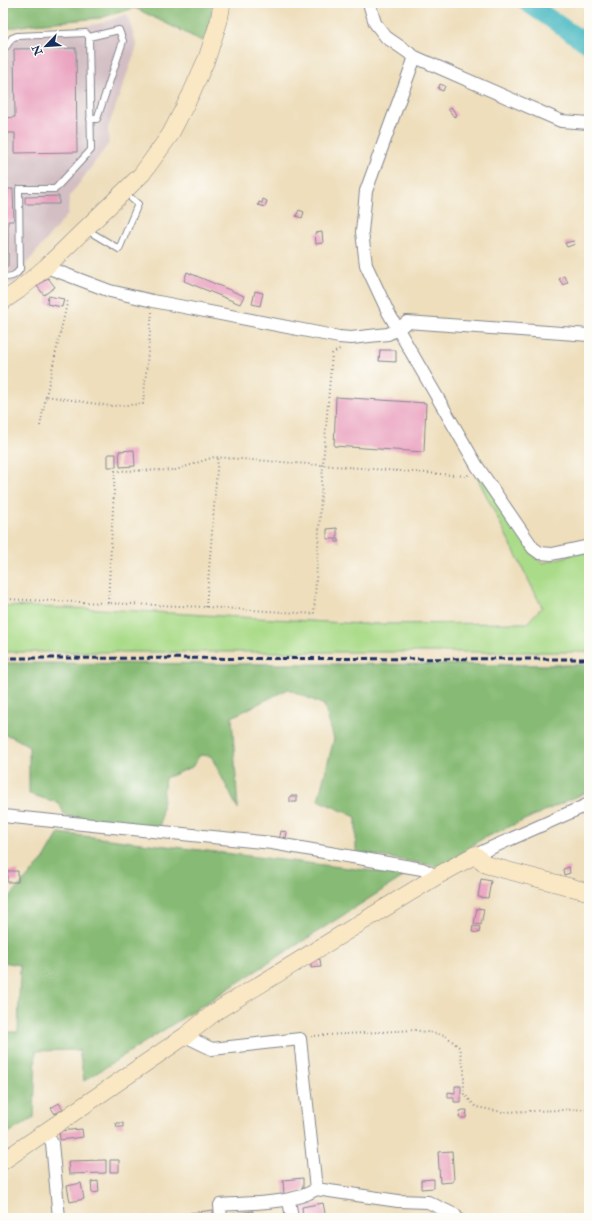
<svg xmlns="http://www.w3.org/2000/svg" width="592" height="1221" font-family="'IM FELL Double Pica',serif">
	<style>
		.industrial { fill: #d2bec3 }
		.green { fill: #aadb89; stroke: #628574 }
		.forest { fill: #87bb75; stroke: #51756a }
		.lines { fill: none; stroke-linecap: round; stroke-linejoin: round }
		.river { stroke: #4bbac3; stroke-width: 18 }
		.building { fill: #e99cbc }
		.lane-casing { stroke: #84868d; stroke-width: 8 }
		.street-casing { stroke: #84868d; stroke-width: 14 }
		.secondary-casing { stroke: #84868d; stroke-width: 18 }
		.path { stroke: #84868d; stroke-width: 2; stroke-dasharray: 1 3; stroke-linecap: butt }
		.lane { stroke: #fff; stroke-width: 6 }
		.street { stroke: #fff; stroke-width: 12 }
		.secondary { stroke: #fae7c3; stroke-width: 17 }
		.rail { stroke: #1b2f5e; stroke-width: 3; stroke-dasharray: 6 3; stroke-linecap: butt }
	</style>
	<rect width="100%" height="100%" fill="#fdfcf7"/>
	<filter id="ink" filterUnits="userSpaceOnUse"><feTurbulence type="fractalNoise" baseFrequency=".025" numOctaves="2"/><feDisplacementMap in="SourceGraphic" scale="8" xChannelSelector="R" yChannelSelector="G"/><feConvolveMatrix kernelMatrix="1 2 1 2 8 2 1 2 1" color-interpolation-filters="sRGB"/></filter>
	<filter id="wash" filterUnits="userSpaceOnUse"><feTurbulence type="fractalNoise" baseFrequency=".012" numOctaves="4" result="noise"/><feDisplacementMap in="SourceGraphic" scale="16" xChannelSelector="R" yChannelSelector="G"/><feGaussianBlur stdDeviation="0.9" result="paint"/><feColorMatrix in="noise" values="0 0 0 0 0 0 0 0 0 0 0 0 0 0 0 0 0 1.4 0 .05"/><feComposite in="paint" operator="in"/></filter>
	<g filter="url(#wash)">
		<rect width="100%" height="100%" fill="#eedebc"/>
		<path class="industrial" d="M127,14L137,46L108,128L109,143L69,197L68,214L26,264V271L21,279L14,283L6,285L3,287V46L14,34L98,24Z"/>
		<path class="green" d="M477,477L483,479L534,557L543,563L589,550V652H3V606L101,609L361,624L527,623L542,607Z"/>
		<path class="forest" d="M3,3H213L206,43L135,8L100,18L33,24L6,29L3,33Z
			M3,663L589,665V791L482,839L441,867L356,852V817L318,800L334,739L324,705L288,689L232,717L238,809L211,756L200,755L192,767L165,778L160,827L65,816L59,803L29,794V746L13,737L3,734Z
			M59,833L406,875L84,1081L79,1050L36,1051L34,1118L3,1136V1032H18L20,965L3,962V904L44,859Z"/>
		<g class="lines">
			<path class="river" d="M527,3L589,45"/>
		</g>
		<g id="blocks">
			<path class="building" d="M76,48L77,152L15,153V133H6L7,189H13L14,221H8V267H3V82H6V118L15,117L14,49Z
				M440,84L445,86L443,91L438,89Z
				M451,107L457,115L454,117L448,109Z
				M59,196V204H25V197Z
				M263,199L267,201L265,207L258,205L259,202L262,203Z
				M299,210L304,212L302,218L296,216Z
				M322,232L323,243L316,244L315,233Z
				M574,241L575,244L567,247L565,243Z
				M187,272L244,296L240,304L184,281Z
				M564,276L568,282L563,285L559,279Z
				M48,278L55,287L44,295L37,286Z
				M255,291L263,293L260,306L252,304Z
				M48,296L64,299L62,307L47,304Z
				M380,350H396V362L379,361Z
				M336,397L426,403L424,452L334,446Z
				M134,450L135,466L120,467L119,451Z
				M108,454H116V467H108Z
				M337,528V539H339V542H336V539H327V529Z
				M290,796H297V802H290Z
				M281,831L287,832L286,838L283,837V841H279Z
				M569,867L570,873L564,875L563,869Z
				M7,871H18V882H7Z
				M481,879L491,881L488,898L478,897Z
				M477,908L484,909L481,925L474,924Z
				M473,926L480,927L479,933L472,932Z
				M320,959L321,967L311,968V960Z
				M455,1086H461V1102H454V1098H448V1092L455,1093Z
				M59,1103L63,1109L55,1114L51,1108Z
				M462,1110H467L466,1118H459L460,1111H461Z
				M116,1123H123V1127H117Z
				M82,1129L83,1137L60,1140L59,1131Z
				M452,1151L454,1180H453V1182L440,1183L438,1152Z
				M106,1160V1173L69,1174L68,1161Z
				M110,1160H119V1172H110Z
				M303,1178V1188H302V1191L284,1195L283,1180Z
				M434,1179V1188L421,1189V1180Z
				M98,1181L99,1192L92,1193L91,1182Z
				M81,1183L84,1199L70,1202L67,1186Z
				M323,1203L326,1218H303L302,1207Z
				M213,1210L214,1218H191L190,1213Z
				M253,1211L254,1218H233L232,1214Z"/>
		</g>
	</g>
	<g filter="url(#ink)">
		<use href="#blocks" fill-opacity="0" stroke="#84868d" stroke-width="1"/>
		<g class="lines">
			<g class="lane-casing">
				<path id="lane" d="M89,37L119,30L123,41L97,119H90
					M3,51L12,38L17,36L86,33L89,37L91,150L55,189H19L20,269C16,276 11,277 3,277
					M87,230L119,249L138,204L132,199"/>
			</g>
			<g class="street-casing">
				<path id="street" d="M369,3L375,23L386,37L415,57L561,121L589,123
					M415,57L366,191L362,232L366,265L388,312L477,466L533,548L540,553L552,554L589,546
					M46,267L110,291L153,301L339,337L351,338L388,334L398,329L407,322L589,335
					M3,816L272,843L422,869L437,876
					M475,855L589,804
					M185,1036L212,1049L300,1039L316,1189
					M46,1132L52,1143L59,1218
					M289,1200L292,1218
					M221,1218L220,1205C245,1203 296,1204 316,1189L398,1201L428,1202L455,1215L457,1218"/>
			</g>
			<g class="secondary-casing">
				<path id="secondary" d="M3,301L19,290L46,267L142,174L170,135L191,94L207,58L219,21L222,3
					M3,1161L185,1036L215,1012L437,876L475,855L487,865L589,892"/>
			</g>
			<path class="path" d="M46,396L68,299
				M40,426L46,396L110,406L143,404L152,312
				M3,599L206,607L314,614L323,464L332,354L341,348
				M108,603L115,471L176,470L214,457L467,476L469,474
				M206,607L218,457
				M311,1036L414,1030L445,1035L459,1047L464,1070V1094L476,1107L503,1112L589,1109"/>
			<use href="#lane" class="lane"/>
			<use href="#street" class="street"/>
			<use href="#secondary" class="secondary"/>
			<path class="rail" d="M3,658L589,659"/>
		</g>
	</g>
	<rect width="592" height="1221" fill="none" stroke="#fdfcf7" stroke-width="16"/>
	<g transform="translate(46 46) rotate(245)" stroke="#fdfcf7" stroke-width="3" paint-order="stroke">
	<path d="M0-3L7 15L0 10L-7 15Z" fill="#1b2f5e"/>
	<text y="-6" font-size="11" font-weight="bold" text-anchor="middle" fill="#1b2f5e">N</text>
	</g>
</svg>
